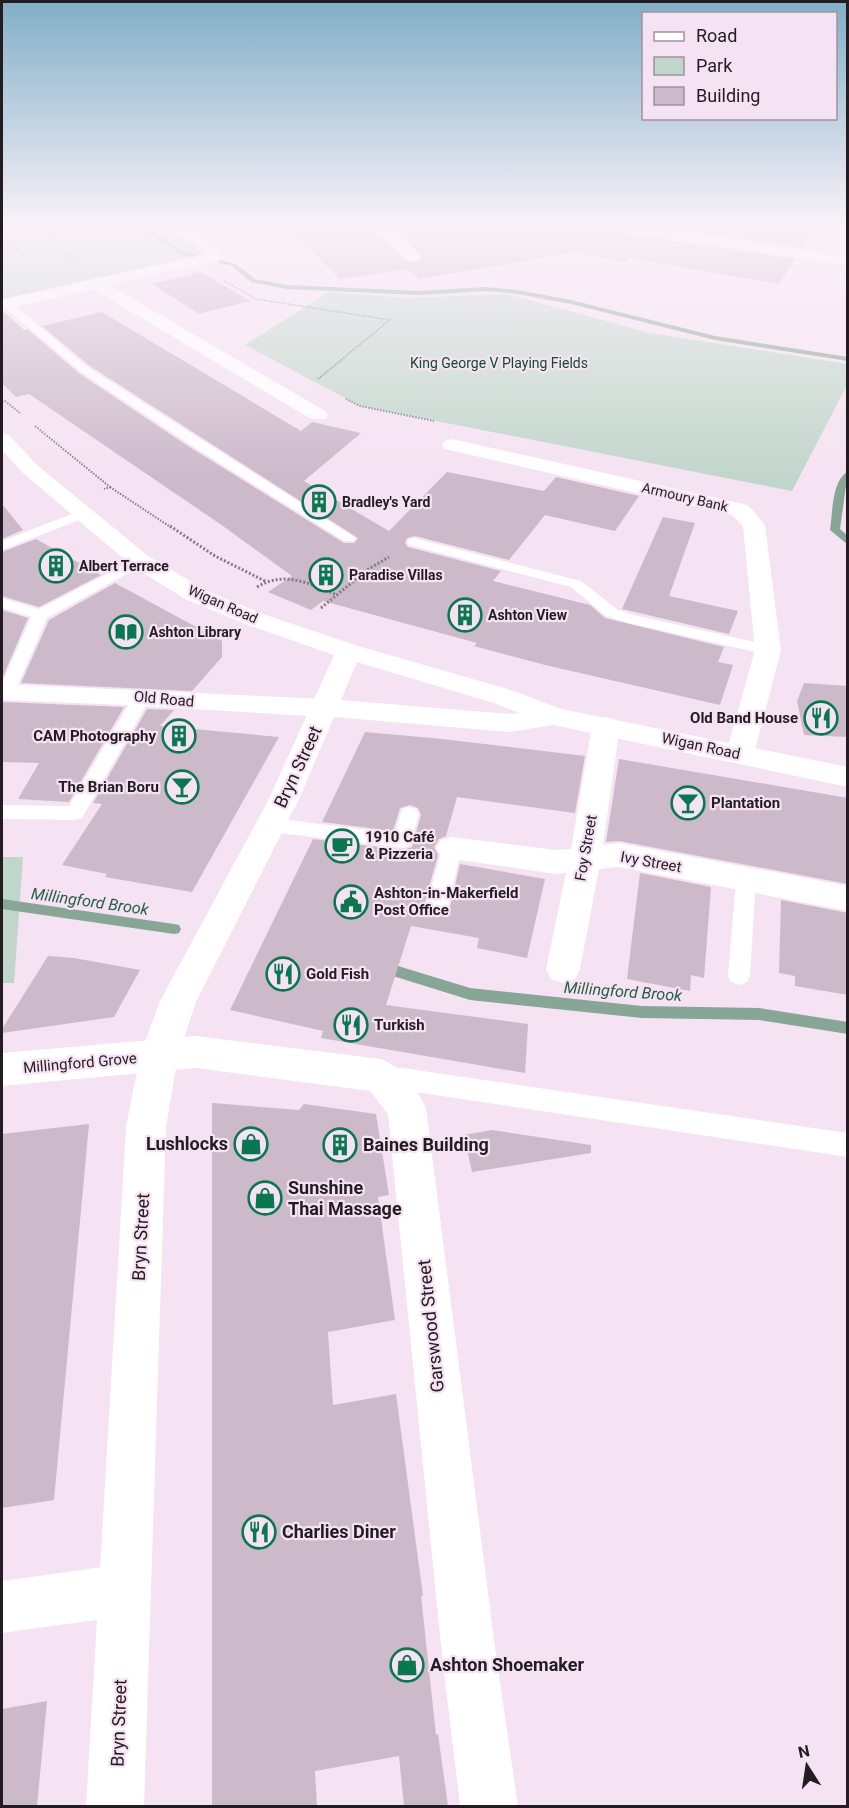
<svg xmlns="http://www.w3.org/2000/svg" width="849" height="1808" font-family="Roboto,sans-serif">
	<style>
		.green { fill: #c1d6cb }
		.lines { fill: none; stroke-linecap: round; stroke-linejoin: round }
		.stream { fill: #88a696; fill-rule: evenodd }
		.building { fill: #ccb9c9 }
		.path-far2 { stroke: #877a85; stroke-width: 1.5; stroke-dasharray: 1.5 1.5; stroke-linecap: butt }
		.path-far1 { stroke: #877a85; stroke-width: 2; stroke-dasharray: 1.5 1.5; stroke-linecap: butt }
		.path { stroke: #877a85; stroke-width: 3; stroke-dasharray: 2 2; stroke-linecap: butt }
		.service { fill: #fff; fill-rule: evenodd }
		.minor { fill: #fff; fill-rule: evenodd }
		.tertiary { fill: #fff; fill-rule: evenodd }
		.primary { fill: #fff; fill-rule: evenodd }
		.labels { text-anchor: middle; stroke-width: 4.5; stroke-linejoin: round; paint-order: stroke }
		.far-park-label { font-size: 14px; fill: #124b33; stroke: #f5e2f2 }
		.far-street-label { font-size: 14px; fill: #231c21; stroke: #f5e2f2 }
		.far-poi-label { font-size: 14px; font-weight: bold; fill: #231c21; stroke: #f5e2f2; text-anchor: start }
		.street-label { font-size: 15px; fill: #231c21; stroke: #f5e2f2 }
		.poi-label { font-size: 15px; font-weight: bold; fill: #231c21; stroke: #f5e2f2; text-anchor: start }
		.water-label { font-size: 16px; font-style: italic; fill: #285e45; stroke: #f5e2f2 }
		.near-street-label { font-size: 18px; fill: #231c21; stroke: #f5e2f2 }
		.near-poi-label { font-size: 18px; font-weight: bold; fill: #231c21; stroke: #f5e2f2; text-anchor: start }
	</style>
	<rect width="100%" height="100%" fill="#f5e2f2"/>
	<path class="green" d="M2,226H169L206,254L2,299Z
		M329,292L405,298L507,294L650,333L847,364V385L792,491L360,406L245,345Z
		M2,857H23L14,983H2Z"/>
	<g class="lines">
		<path class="stream" d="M138,226H145L184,252L199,256L196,258L180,254Z
			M220,260L236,264L255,279L287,285L419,291L485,287L518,290L571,300L715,336L848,357V361L715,340L571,304L518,294L485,291L419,295L287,289L251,282L232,266L218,263Z
			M848,471L840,529L848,536L847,544L830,530C833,512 831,482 848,471Z
			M2,899L174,924L179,925L181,929L179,933L174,934L2,909Z
			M398,966L470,988L642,1006L759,1008L848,1022V1034L759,1020L642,1018L470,1000L393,976L391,972L393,968Z"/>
	</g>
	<path class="building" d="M286,226H370L408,262H418L422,256L390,226H608L617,232L795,259L779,284L630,258L624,262L575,252L420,279L407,269L340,279Z
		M659,226H755L811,233L802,248Z
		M201,272L250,301L199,314L152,284Z
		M2,312H4L24,330L27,329L80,374L188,446L344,543H354L358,538L90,366L42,326L102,312L301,431L312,422L361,433L304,481L389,531L447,472L544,491L556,477L639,496L615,531L545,515L509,560L415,536L407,538L405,543L408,547L501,571L493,581L590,605L605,618L724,647L718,662L733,665L720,705L545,665L474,646L477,643L323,601L311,610L268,592L292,576L223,526L29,394L16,397L2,383Z
		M2,504L23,530L2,539Z
		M663,517L695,523L669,596L738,611L729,634L622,609Z
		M36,539L101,575L39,607L2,596V552Z
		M115,583L222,641V657L192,691L21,683L49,620Z
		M2,610L28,618L2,679Z
		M804,683L848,686V737L804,735L797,701Z
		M2,702L124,707L69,802L18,799L39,763L2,762Z
		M147,709L174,710L160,726L279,737L192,892L105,877L107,874L62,865L102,804L93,803Z
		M365,732L442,739L585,756L575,813L457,797L446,836L439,839L434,847L438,855L424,905L429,914L436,916L445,914L450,907L460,864L545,879L527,958L477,948L479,938L411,926L386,1005L528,1024L525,1073L321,1038L323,1031L230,1010L313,839L403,850L412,847L421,815L418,808L410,805L400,808L393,831L322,822Z
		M619,759L848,798V884L619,841L606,842Z
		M640,873L711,887L704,978L691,975L690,991L627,979Z
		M781,900L848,913V995L795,986V976L779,973Z
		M48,956L74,958L140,970L114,1017L2,1033V1029Z
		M212,1103L299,1110L304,1104L376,1114L389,1195L378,1197L395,1320L328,1332L333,1405L396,1394L423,1596H421L436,1735L438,1734L448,1806H404L399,1756L315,1771L317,1806H212Z
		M89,1124L54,1500L2,1508V1134Z
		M492,1130L591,1145V1153L472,1172L464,1135Z
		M47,1701L37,1806H2V1709Z"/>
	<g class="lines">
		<path class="path-far2" d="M52,226L48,240L51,250L77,259
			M288,226H307
			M284,237L287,227
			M2,238L27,258
			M224,281L256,299L390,320L342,359"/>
		<path class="path-far1" d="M318,379L344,358
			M346,399L360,406L434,421
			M2,402L5,401L20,413
			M35,426L110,487L104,489
			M110,487L172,528"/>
		<path class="path" d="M170,526L215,556L265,581
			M257,587C285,570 310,584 337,595
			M321,608L367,570L389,557"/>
		<path class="service" d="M3,302H11L89,368L356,538L354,541H344L189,444L81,372L3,306Z
			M82,510L89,514L87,517L2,550V541Z
			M414,538L581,581L618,610L638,616L768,645L776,650L768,655L628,623L606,616L571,587L409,545L407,542L409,539Z
			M140,557L145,558L147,561L145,564L47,618L15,692L12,696H2V683L31,617L2,608V598L39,609Z
			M142,692L148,693L151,697L82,818L75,820L2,819V805L69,806L133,697L136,693Z
			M409,807L416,809L419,814L410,846L403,848L271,832L264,830L261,825L264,820L271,818L395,833L402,809Z
			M452,841L459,843L462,848L448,906L444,912L437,914L430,912L426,906L442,848L445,843Z
			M746,872L753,875L756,880L750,976L747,982L739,985L731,982L728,976L736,880L739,875Z
			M382,1065L848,1133V1157L382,1087L373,1083L370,1076L373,1069Z"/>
		<path class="minor" d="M169,226H185L218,249L221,257L219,260L109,285L325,411L328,415L325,419H311L93,289L2,310V300L206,254Z
			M372,226H387L418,254L420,257L418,260H408Z
			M610,226H644L848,257V265L617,230Z
			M452,439L748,505L765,525L781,650L754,754L750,761L740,764L730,761L726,754L755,650L743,526L732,515L445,449L442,445L445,441Z
			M606,717L616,720L620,726L603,845L619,843L848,886V911L619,867L599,869L580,969L575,979L563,983L551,979L546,969L566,873L556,874L452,859L441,856L436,848L441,840L452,837L556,850L571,849L592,726L596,720Z
			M196,1036L381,1059C402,1067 417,1088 426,1108L496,1655L518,1806H460L442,1655L388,1114L370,1091L196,1068L2,1086V1053Z
			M124,1564L143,1571L150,1590L143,1609L124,1616L2,1633V1581Z"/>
		<path class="tertiary" d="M2,684L326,699L336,702L340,708L336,714L326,717L124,705L2,700Z"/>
		<path class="primary" d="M2,433L9,435L37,465L148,556L205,590L266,615L358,646L514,691L561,709L848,767V787L553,725L509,732L334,717L299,799L196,1002L178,1056L166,1127L144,1806H86L126,1127L140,1056L160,1001L269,799L334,655L248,625L187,600L132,566L23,473L2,450ZM357,662L494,703L519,713L509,714L341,700Z"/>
	</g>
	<linearGradient id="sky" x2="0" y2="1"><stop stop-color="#81aec7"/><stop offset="0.47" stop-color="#faf2f9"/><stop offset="1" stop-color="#faf2f9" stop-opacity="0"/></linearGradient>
	<rect width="849" height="479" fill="url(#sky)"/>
	<defs>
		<g id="building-ring" transform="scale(1.725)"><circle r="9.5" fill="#f5e2f2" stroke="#0b7750" stroke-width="1.5"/><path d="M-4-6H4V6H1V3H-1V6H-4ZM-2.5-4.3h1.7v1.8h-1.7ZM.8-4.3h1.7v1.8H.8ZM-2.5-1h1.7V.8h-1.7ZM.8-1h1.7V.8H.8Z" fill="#0b7750"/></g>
		<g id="library-ring" transform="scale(1.725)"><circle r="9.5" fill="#f5e2f2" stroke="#0b7750" stroke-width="1.5"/><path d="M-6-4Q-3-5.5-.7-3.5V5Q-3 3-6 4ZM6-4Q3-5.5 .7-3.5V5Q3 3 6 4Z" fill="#0b7750"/></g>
		<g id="restaurant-ring" transform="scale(1.725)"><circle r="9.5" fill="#f5e2f2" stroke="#0b7750" stroke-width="1.5"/><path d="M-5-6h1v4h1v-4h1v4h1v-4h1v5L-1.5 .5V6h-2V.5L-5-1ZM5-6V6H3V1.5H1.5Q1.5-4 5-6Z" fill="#0b7750"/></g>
		<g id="bar-ring" transform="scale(1.725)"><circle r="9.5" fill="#f5e2f2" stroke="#0b7750" stroke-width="1.5"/><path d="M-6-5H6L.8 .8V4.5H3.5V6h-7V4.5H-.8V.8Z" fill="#0b7750"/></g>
		<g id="cafe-ring" transform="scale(1.725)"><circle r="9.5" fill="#f5e2f2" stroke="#0b7750" stroke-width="1.5"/><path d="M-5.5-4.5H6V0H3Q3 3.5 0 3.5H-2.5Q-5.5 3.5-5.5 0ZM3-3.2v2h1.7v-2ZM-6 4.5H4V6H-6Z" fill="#0b7750"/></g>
		<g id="civic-ring" transform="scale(1.725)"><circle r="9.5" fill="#f5e2f2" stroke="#0b7750" stroke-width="1.5"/><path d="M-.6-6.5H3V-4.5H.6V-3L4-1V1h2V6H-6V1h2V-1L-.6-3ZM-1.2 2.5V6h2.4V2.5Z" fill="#0b7750"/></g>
		<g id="shop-ring" transform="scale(1.725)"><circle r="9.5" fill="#f5e2f2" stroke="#0b7750" stroke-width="1.5"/><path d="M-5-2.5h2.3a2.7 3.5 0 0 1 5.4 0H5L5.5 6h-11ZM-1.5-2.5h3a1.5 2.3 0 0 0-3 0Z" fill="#0b7750"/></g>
	</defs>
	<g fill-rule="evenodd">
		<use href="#building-ring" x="319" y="502"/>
		<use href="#building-ring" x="56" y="566"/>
		<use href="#building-ring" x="326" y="575"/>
		<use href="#building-ring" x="465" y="615"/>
		<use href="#library-ring" x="126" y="632"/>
		<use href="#restaurant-ring" x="821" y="718"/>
		<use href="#building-ring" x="179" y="736"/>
		<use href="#bar-ring" x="182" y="787"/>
		<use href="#bar-ring" x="688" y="803"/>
		<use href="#cafe-ring" x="342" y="846"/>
		<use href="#civic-ring" x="351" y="902"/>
		<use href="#restaurant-ring" x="283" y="974"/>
		<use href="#restaurant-ring" x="351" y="1025"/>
		<use href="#shop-ring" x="251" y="1144"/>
		<use href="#building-ring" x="340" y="1145"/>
		<use href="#shop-ring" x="265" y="1198"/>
		<use href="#restaurant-ring" x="259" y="1532"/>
		<use href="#shop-ring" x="407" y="1665"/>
	</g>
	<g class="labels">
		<g class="far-park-label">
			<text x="499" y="368">King George V Playing Fields</text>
		</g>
		<g class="far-street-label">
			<text transform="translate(685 497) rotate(13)" y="5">Armoury Bank</text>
			<text transform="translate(223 604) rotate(24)" y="5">Wigan Road</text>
		</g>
		<g class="far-poi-label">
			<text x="342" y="507">Bradley's Yard</text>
			<text x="79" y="571">Albert Terrace</text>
			<text x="349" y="580">Paradise Villas</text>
			<text x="488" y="620">Ashton View</text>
			<text x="149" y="637">Ashton Library</text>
		</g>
		<g class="street-label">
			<text transform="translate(164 699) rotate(5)" y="5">Old Road</text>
			<text transform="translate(701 746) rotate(12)" y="5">Wigan Road</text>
			<text transform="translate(586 848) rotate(-80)" y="5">Foy Street</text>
			<text transform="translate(651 862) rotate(10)" y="5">Ivy Street</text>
			<text transform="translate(80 1063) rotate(-5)" y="5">Millingford Grove</text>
		</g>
		<g class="poi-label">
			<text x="798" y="723" text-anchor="end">Old Band House</text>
			<text x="156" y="741" text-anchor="end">CAM Photography</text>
			<text x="159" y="792" text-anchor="end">The Brian Boru</text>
			<text x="711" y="808">Plantation</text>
			<text x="365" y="842">1910 Café<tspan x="365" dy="17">&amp; Pizzeria</tspan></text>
			<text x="374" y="898">Ashton-in-Makerfield<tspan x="374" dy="17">Post Office</tspan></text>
			<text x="306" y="979">Gold Fish</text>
			<text x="374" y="1030">Turkish</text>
		</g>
		<g class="water-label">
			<text transform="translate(90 901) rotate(8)" y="6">Millingford Brook</text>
			<text transform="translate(623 991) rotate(4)" y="6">Millingford Brook</text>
		</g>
		<g class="near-street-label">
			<text transform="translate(298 767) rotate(-65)" y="6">Bryn Street</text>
			<text transform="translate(141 1237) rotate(-87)" y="6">Bryn Street</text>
			<text transform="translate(431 1326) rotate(-96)" y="6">Garswood Street</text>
			<text transform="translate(119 1723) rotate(-88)" y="6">Bryn Street</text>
		</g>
		<g class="near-poi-label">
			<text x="228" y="1150" text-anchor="end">Lushlocks</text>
			<text x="363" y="1151">Baines Building</text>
			<text x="288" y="1194">Sunshine<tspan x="288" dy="21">Thai Massage</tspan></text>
			<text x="282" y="1538">Charlies Diner</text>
			<text x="430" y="1671">Ashton Shoemaker</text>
		</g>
	</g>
	<rect width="849" height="1808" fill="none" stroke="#231c21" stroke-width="6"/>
	<rect x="642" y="12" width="195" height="108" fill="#f5e2f2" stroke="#a1939e" stroke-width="1.5"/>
	<rect x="654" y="32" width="30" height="9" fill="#ffffff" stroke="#a1939e" stroke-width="1.5"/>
	<text x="696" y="42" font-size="18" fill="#231c21">Road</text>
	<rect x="654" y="57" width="30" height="18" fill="#c1d6cb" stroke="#a1939e" stroke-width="1.5"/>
	<text x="696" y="72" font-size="18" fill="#231c21">Park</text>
	<rect x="654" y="87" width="30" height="18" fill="#ccb9c9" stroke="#a1939e" stroke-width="1.5"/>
	<text x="696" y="102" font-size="18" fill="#231c21">Building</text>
	<g transform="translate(807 1766) rotate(348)" stroke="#f5e2f2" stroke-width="4.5" paint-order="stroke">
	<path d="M0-4.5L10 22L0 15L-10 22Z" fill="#231c21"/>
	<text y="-9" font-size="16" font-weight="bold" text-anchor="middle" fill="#231c21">N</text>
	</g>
</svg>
